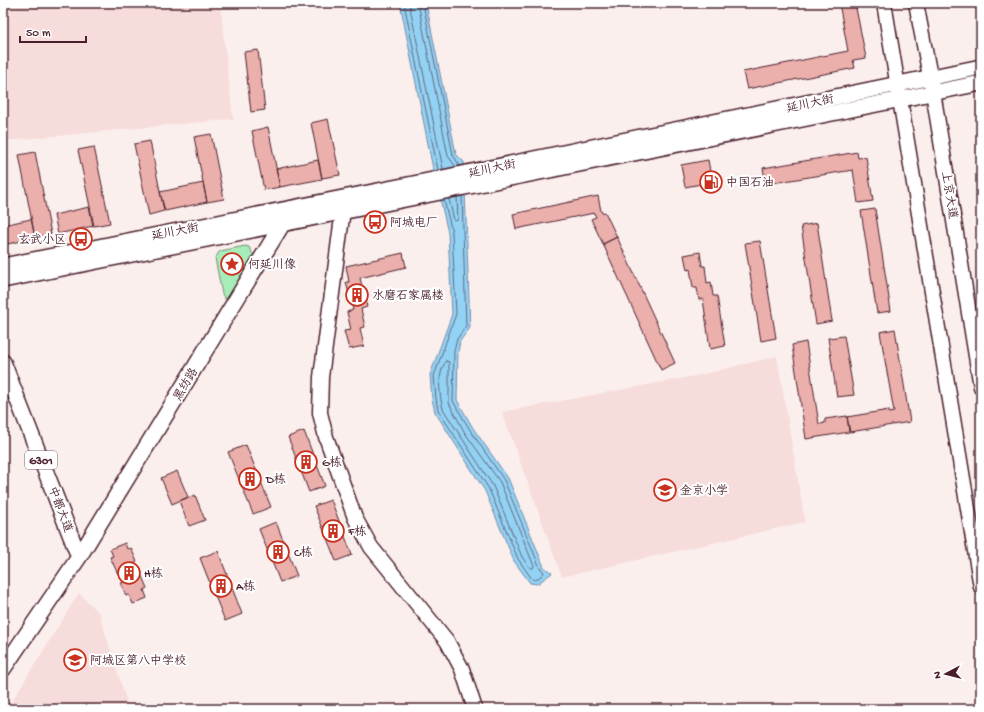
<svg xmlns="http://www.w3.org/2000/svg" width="984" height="712" font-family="'Gochi Hand','LXGW WenKai TC',sans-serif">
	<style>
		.built { fill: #f6dcda }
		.green { fill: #a7edb9; stroke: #788672 }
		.water { fill: #92d2f4; stroke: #758aa4 }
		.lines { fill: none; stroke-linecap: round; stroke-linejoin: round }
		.shore { stroke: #67677b; stroke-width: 1 }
		.building { fill: #ebb0ac; stroke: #4a1f2b }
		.secondary-casing { stroke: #4a1f2b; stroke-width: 17 }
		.primary-casing { stroke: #4a1f2b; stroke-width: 18 }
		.secondary { stroke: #fff; stroke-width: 14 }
		.primary { stroke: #fff; stroke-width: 15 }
		.labels { text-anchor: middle; stroke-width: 4; stroke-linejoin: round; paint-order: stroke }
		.shield { fill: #fff; stroke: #80626b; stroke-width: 1 }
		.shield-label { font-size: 11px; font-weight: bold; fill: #4a1f2b }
		.street-label { font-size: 12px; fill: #4a1f2b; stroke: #fff }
		.poi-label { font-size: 12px; fill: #4a1f2b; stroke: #fff; text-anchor: start }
	</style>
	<rect width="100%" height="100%" fill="#fbefee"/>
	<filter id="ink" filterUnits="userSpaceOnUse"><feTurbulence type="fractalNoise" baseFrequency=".025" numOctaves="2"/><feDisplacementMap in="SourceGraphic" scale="8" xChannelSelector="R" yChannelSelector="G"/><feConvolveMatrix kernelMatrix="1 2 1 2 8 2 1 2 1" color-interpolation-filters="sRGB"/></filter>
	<g filter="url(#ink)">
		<path class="built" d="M3,3H220L233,119L3,141Z
			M777,356L805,522L562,577L502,412L700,375Z
			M79,593L99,613L129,709H7Z"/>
		<path class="green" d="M245,246L249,247L254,256L229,298L225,299L222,294L215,258L220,251Z"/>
		<path class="water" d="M400,3H426L456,154L464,162L470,328L460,341L458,352L457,400L473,428L508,478L544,567L552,573L537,584L530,583L514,561L485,491L435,412L432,399L430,375L452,314L448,233L432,164Z"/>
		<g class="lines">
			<path class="shore" d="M404,3L438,170
				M409,3L443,169
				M418,3L448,156L456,167
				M423,3L453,155L460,166
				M449,199L454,220L456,221L458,219L457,197
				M444,200L452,232L456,314L434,376L436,399L438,410L489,489L518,559L532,579L536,580L543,574L544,572L540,568L504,480L470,430L453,401L454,351L457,339L466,326L462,196
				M446,361L449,362V403L465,433L500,482L534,566L533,568H530L522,557L493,486L443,409C439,393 437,375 446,361Z"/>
		</g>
		<path class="building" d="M839,3H855L866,58L853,60L855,68L747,89L743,72L848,51Z
			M964,3H981V12L973,7Z
			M258,50L265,110L251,112L244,52Z
			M328,119L340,175L322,178L311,123Z
			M268,127L280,187L264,190L252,131Z
			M211,134L224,199L207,202L194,137Z
			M150,141L164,211L149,215L134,144Z
			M94,147L110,223L94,226L78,150Z
			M35,152L51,234L35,237L19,155Z
			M857,152L858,158L866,157L873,201L858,203L853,170L766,184L763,168Z
			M318,160L322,179L280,187L276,169Z
			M708,160L712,182L685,187L681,165Z
			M203,183L207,202L165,211L160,192Z
			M598,196L601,211L602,213L605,212L617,237L603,244L591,219L596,217L594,213L516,229L513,214Z
			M89,207L93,226L58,234L54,215Z
			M875,209L891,311L877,313L861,211Z
			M31,219L35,238L3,245V225Z
			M817,223L832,321L816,324L801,226Z
			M617,237L675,363L661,370L603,244Z
			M760,241L776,338L761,341L745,243Z
			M700,252L702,266H705L707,283L711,282L713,296H717L725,346L710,349L703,299L699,300L697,288H693L690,269L687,270L684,255Z
			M403,253L406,267L360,278L367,307L361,309L365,327L360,328L364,346L349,349L344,331L351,330L347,312L353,310L346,282H349L346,266Z
			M895,329L910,422L850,432L847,417L889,410V413L894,412L880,332Z
			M844,336L854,395L837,397L828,338Z
			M806,342L819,424L825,423V419L847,416L849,432L806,439L792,345Z
			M304,431L325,486L309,492L288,437Z
			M246,445L271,507L253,514L228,452Z
			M177,471L188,497L172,504L161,478Z
			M195,495L205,520L189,526L179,501Z
			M331,500L352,555L336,561L314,506Z
			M276,522L297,576L280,582L259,529Z
			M125,543L127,549L131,548L137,562L133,564L137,574L140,572L147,588L144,590L147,598L133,604L129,595L126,596L121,583L124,582L120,573L118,574L110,557L113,556L110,549Z
			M218,551L242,614L225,621L200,558Z"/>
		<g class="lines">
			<g class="secondary-casing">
				<path id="secondary" d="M884,3L981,587
					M916,3L933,92L981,387
					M344,202L321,377L320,413L326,437L355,518L371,547L447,641L462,669L475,709"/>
			</g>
			<g class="primary-casing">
				<path id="primary" d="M3,266L423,182L981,67
					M3,280L981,83
					M3,362L79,557
					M3,669L79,557L283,223V219"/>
			</g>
			<use href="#secondary" class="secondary"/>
			<use href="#primary" class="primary"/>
		</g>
	</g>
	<defs>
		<g id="fuel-ring" transform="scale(1.15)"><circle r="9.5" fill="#fff" stroke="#c8321e" stroke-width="1.5"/><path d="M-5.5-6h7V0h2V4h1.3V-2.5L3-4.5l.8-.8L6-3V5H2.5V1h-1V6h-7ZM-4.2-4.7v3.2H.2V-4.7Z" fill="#c8321e"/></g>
		<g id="bus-ring" transform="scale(1.15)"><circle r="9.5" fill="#fff" stroke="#c8321e" stroke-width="1.5"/><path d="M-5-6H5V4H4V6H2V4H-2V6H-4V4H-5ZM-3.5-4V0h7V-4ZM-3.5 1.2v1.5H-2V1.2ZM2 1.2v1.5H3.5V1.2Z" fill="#c8321e"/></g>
		<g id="sight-ring" transform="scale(1.15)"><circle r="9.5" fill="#fff" stroke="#c8321e" stroke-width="1.5"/><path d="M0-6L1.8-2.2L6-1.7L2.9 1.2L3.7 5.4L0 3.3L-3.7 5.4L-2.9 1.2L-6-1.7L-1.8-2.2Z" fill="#c8321e"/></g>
		<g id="building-ring" transform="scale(1.15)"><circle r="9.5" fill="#fff" stroke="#c8321e" stroke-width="1.5"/><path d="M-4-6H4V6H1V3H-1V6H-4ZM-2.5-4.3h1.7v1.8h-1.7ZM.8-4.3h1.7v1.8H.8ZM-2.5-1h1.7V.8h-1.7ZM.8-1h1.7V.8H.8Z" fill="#c8321e"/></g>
		<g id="school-ring" transform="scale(1.15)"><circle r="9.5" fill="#fff" stroke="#c8321e" stroke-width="1.5"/><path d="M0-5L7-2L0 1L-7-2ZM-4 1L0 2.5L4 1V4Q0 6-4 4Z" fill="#c8321e"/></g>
	</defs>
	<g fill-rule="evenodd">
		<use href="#fuel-ring" x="711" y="182"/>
		<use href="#bus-ring" x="375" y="222"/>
		<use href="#bus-ring" x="81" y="239"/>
		<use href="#sight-ring" x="232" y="264"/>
		<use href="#building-ring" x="357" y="295"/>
		<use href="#building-ring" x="306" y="462"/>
		<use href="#building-ring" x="250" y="479"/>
		<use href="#school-ring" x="665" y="490"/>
		<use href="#building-ring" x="333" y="531"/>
		<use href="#building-ring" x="278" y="552"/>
		<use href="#building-ring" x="129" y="573"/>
		<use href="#building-ring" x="221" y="586"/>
		<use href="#school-ring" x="75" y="660"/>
	</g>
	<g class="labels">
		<rect class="shield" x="25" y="451" width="32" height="18" rx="3"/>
		<g class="shield-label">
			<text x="41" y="464">G301</text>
		</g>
		<g class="street-label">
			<text transform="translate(810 103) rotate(-12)" y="4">延川大街</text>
			<text transform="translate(492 168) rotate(-12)" y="4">延川大街</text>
			<text transform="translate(950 195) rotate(81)" y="4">上京大道</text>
			<text transform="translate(175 231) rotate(-11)" y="4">延川大街</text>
			<text transform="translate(185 384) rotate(-59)" y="4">黑纺路</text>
			<text transform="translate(61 509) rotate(69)" y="4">中都大道</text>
		</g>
		<g class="poi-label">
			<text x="726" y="186">中国石油</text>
			<text x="390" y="226">阿城电厂</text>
			<text x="66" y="243" text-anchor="end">玄武小区</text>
			<text x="248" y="268">何延川像</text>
			<text x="372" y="299">水磨石家属楼</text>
			<text x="322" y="466">G栋</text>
			<text x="266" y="483">D栋</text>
			<text x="680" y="494">金京小学</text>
			<text x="348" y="535">F栋</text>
			<text x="294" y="556">C栋</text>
			<text x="144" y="577">H栋</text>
			<text x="236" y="590">A栋</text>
			<text x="90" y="664">阿城区第八中学校</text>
		</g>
	</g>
	<rect width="984" height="712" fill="none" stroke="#fff" stroke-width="16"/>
	<rect x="8" y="8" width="968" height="696" fill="none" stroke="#4a1f2b" stroke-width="1.5" filter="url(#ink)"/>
	<g transform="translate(946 674) rotate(263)" stroke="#ffffff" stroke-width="3" paint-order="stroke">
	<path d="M0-3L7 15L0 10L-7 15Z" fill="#4a1f2b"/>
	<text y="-6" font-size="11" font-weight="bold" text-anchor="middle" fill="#4a1f2b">N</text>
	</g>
	<path d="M20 36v6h66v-6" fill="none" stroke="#4a1f2b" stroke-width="2"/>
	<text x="26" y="36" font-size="12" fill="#4a1f2b" stroke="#ffffff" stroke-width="3" paint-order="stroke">50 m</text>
</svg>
